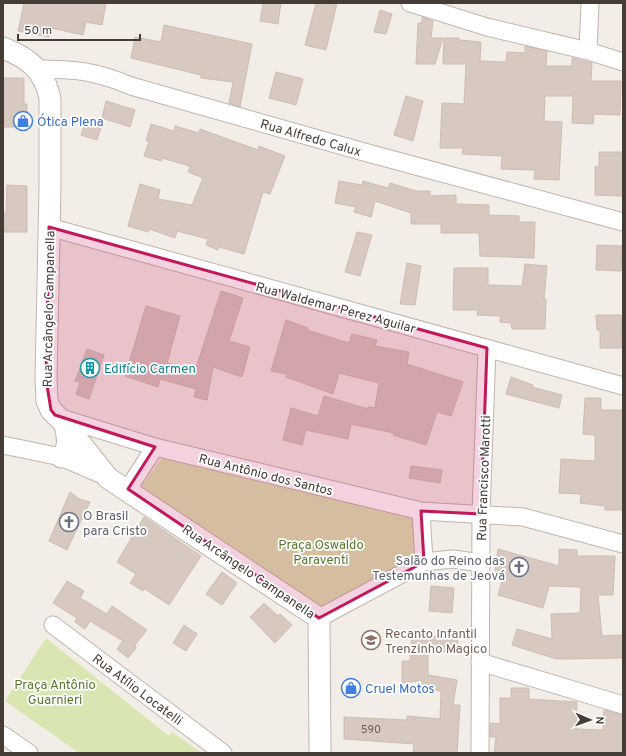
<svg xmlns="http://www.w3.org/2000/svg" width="626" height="756" font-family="Overpass,sans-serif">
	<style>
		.green { fill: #dae6b1 }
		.building { fill: #d7c9c0; stroke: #cfbcb0 }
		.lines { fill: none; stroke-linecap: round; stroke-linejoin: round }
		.minor-casing { stroke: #c1b5ad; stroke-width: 19 }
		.tertiary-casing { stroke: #c1b5ad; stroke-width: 23 }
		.minor { stroke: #fff; stroke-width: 17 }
		.tertiary { stroke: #fff; stroke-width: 21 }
		.marked { fill: #c2185b; fill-opacity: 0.2; stroke: #c2185b; stroke-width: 3; stroke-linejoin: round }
		.labels { text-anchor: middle; stroke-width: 3.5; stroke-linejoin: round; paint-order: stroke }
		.number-label { font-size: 11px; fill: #6a5f58 }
		.shop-label { font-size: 13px; fill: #366cbe; stroke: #fff; text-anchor: start }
		.street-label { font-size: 13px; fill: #463c36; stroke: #fff }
		.culture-label { font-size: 13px; fill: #0d838f; stroke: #fff; text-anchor: start }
		.worship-label { font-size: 13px; fill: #5b616d; stroke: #fff; text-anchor: start }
		.park-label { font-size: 13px; fill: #58762b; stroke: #fff }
		.education-label { font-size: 13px; fill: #785e54; stroke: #fff; text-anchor: start }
	</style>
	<rect width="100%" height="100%" fill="#f3ede7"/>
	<path class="green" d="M164,456L422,519L417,558L319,618L140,488Z
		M46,638L169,736L172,732L202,753H79L5,701Z"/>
	<path class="building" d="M24,3H106L102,25L86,22L83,35L51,28L49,37L18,31Z
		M263,3H281L278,24L260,21Z
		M316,3H337L326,50L305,45Z
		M380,10L392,14L386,34L374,32Z
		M422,17L433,21L431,38H443L435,64H416L418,23H422Z
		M164,25L252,44L240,107L229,103L233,82L201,78V75L131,58L135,37L161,42Z
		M444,38H459V40L481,42L480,61L506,62L507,52L525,53V46L547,51L546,66H572V58L592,63L591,81H621L620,115L594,114L593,124L572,123L573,96H545L544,121L562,122L559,180L534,179L535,170L501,169L502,156L462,154L463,148H440L442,103L464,104L466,64H443Z
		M276,72L303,79L296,105L269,98Z
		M3,78H24V104H27V127H3Z
		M406,96L423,101L413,141L394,135Z
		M106,101L135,110L130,127L102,118Z
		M85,123L101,128L97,140L81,135Z
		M151,124L174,131L175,126L199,133L200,129L258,150L259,146L285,156L270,194L263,192L244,254L219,247L218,250L206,245L208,239L177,231L175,238L149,229L148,232L128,226L140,184L160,190L158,199L192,205L203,178L188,172L190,166L162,158L161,161L144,156L149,141H146Z
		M599,152H623V196L595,195V166L599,167Z
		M339,181L362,185L363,181L388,188L390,183L416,191H430V196L456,195V204L489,205V215L519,216V222H535L534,258L480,256L479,233H441V224H411V213L375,201L371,217L354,212L356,207L335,203Z
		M7,185L27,186V232H3V213H6Z
		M357,232L372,235L360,276L345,272Z
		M597,245L622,246L621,271L596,270Z
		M407,263L421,266L415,305L400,304Z
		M525,264L547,266L544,299H546L545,329H512L511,323L500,322V316L477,315L478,310H453L454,268H488V285L522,286Z
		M221,291L243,298L229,341L250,347L242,377L213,367L207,400L194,397L196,389L160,379L158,387L125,376L146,306L180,316L167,363L195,371Z
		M596,315H621L622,348H600V330H597Z
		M286,320L308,328L307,330L349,343L352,334L377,340L375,346L409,352L407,364L463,382L451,416L437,412L426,445L393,435L394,433L351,424L348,439L306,430L302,445L283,440L291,408L318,416L324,396L368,409V407L375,408L379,383L339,373L333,394L286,377V374L271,371Z
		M87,349L104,355L89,399L76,394L80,382L75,381Z
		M511,377L533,385L532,387L562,395L559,408L506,394Z
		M585,398H601V410H623V510H605V506L580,503L581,494L559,493L561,459L595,461V435L583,434Z
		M411,466L442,470L440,483L409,478Z
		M70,492L79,499L90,502L67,550L49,541Z
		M144,517L201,556L169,605L145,589L143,591L130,583L136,574L117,562Z
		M498,549L559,566V549L577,550V556H615L613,595H598L602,636L623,635V658L556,659L512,645L517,629L552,639L551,614L580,613L581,587L549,586L543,608L498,595L504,574L495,571Z
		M222,572L237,583L222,605L206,594Z
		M67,581L84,591L80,598L107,614L112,606L147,630L135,645L136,648L128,658L117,649L123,641L90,621L85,629L75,622L77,618L53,603Z
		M431,586L454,588L452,613L429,611Z
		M264,603L278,616L280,614L292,625L275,643L250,617Z
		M184,625L197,634L186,651L173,643Z
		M412,635L458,638L457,652L428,651V675L457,680L453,705H460L457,753H413L414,744L344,739V717L407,720V716L440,719L441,691L418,688L419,681L402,683V661H410Z
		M511,688H529V699L577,702L576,729L603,730L604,710L623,715V753H494L496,737H490V723L500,724V698H511Z"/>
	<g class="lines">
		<g class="minor-casing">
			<path id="minor" d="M410,3L487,27L588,51L623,62
				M588,51L590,3
				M37,69C75,69 96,71 131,86L364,152L623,222
				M49,227L623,386
				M55,416L155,447L421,511L523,517L623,544
				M3,445L61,457L107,477
				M128,489L155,447
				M421,511L424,562
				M319,618L424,562L453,559L481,563
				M53,625L223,753
				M480,662L623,705
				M3,735L29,753
				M480,753L481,514L487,348"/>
		</g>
		<g class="tertiary-casing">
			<path id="tertiary" d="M3,48C29,58 45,71 50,99V186L46,379L47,401L51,410L65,424L108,478L319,618L320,753
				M61,457C71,448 67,436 65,424"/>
		</g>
		<use href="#minor" class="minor"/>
		<use href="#tertiary" class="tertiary"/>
	</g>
	<path class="marked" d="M49,227L487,348L481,514L421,511L424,562L319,618L128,489L155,447L55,415L51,410L46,379Z"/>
	<defs>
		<g id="shop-ring" transform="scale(1)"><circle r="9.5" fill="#fff" stroke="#3f7fe0" stroke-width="1.5"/><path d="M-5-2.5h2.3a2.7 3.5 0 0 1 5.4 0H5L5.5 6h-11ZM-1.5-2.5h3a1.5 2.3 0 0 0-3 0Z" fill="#3f7fe0"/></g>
		<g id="building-ring" transform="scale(1)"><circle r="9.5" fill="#fff" stroke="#0f9aa8" stroke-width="1.5"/><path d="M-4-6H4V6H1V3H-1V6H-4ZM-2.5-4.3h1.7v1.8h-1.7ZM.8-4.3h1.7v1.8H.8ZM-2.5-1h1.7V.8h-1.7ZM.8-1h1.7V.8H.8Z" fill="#0f9aa8"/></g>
		<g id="church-ring" transform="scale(1)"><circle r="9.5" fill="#fff" stroke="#6b7280" stroke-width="1.5"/><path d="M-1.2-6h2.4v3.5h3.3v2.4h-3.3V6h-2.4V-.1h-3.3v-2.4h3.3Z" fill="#6b7280"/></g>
		<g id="school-ring" transform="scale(1)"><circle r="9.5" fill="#fff" stroke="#8d6e63" stroke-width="1.5"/><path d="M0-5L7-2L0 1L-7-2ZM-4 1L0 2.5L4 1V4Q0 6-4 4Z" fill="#8d6e63"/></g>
	</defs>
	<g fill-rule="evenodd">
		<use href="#shop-ring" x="23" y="121"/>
		<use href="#building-ring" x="90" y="368"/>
		<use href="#church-ring" x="69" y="522"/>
		<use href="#church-ring" x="519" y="567"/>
		<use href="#school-ring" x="371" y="640"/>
		<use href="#shop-ring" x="351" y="688"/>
	</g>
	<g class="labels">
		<g class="number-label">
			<text x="371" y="733">590</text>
		</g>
		<g class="shop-label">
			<text x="37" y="126">Ótica Plena</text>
			<text x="365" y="693">Cruel Motos</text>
		</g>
		<g class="street-label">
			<text transform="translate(311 137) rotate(16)" y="5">Rua Alfredo Calux</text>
			<text transform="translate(336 307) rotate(15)" y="5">Rua Waldemar Perez Aguilar</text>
			<text transform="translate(48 309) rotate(-89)" y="5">Rua Arcângelo Campanella</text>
			<text transform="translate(266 474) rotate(14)" y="5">Rua Antônio dos Santos</text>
			<text transform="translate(483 478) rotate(-88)" y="5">Rua Francisco Marotti</text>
			<text transform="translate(249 571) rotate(34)" y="5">Rua Arcângelo Campanella</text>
			<text transform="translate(138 689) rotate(37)" y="5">Rua Atílio Locatelli</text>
		</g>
		<g class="culture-label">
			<text x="104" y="373">Edifício Carmen</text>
		</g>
		<g class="worship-label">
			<text x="83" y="520">O Brasil<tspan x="83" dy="15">para Cristo</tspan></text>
			<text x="505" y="565" text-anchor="end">Salão do Reino das<tspan x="505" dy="15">Testemunhas de Jeová</tspan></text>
		</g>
		<g class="park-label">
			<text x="321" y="549">Praça Oswaldo<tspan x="321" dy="15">Paraventi</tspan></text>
			<text x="55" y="689">Praça Antônio<tspan x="55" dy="15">Guarnieri</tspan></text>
		</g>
		<g class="education-label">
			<text x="385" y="638">Recanto Infantil<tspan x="385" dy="15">Trenzinho Magico</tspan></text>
		</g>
	</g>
	<rect width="626" height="756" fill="none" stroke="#463c36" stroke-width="8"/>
	<g transform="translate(590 720) rotate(92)" stroke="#ffffff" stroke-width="3" paint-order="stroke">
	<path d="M0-3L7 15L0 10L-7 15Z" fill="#463c36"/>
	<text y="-6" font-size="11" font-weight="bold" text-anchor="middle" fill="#463c36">N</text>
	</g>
	<path d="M18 34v6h122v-6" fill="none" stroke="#463c36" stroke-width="2"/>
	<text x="24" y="34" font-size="12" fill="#463c36" stroke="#ffffff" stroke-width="3" paint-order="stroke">50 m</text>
</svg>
